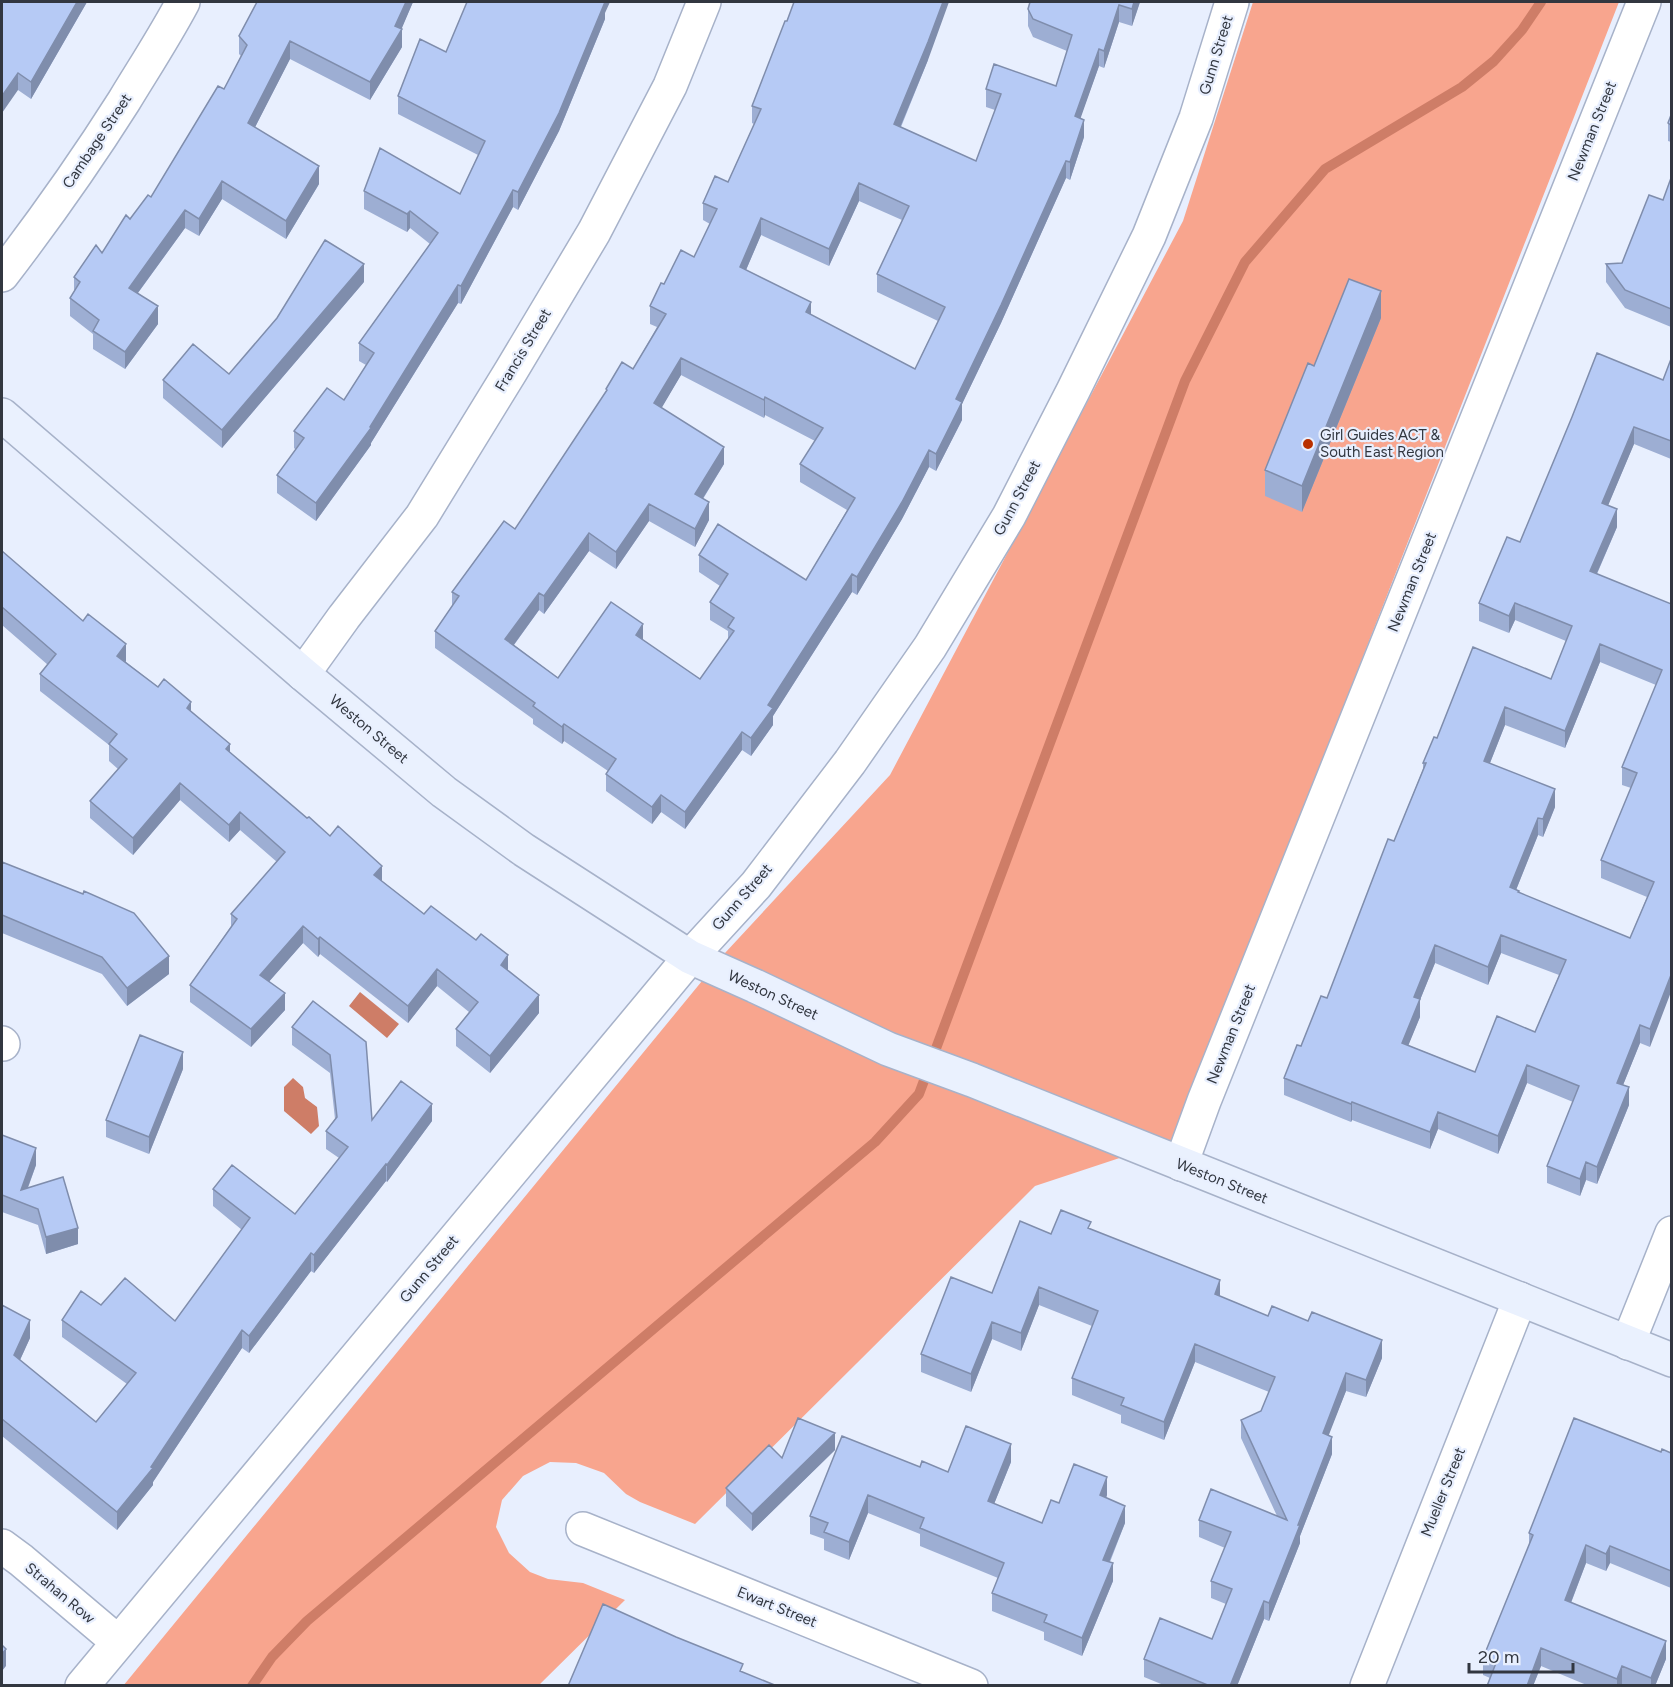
<svg xmlns="http://www.w3.org/2000/svg" width="1673" height="1687" font-family="Figtree,sans-serif">
	<style>
		.green { fill: #f8a58e }
		.water { fill: #ce7d67 }
		.lines { fill: none; stroke-linecap: round; stroke-linejoin: round }
		.stream { stroke: #ce7d67; stroke-width: 10 }
		.street-casing { stroke: #a7b2c9; stroke-width: 36 }
		.secondary-casing { stroke: #a7b2c9; stroke-width: 36 }
		.street { stroke: #fff; stroke-width: 33 }
		.secondary { stroke: #eaf1fe; stroke-width: 33 }
		.wall { fill: #9daed3; fill-rule: evenodd }
		.shaded-wall { fill: #7f8dac }
		.building { fill: #b6caf5; stroke: #7f8dac; stroke-width: 1.5; fill-rule: evenodd }
		.poi-dot { fill: #b93000; stroke: #e8effe; stroke-width: 2 }
		.labels { text-anchor: middle; stroke-width: 4.5; stroke-linejoin: round; paint-order: stroke }
		.street-label { font-size: 15px; fill: #323740; stroke: #e8effe }
		.poi-label { font-size: 15px; fill: #323740; stroke: #e8effe; text-anchor: start }
	</style>
	<rect width="100%" height="100%" fill="#e8effe"/>
	<path class="green" d="M1253,2H1619L1174,1140L1035,1186L695,1524L640,1502L626,1494L604,1473L576,1463L550,1462L523,1476L502,1500L496,1527L509,1553L530,1572L548,1579L583,1583L625,1600L539,1685L123,1686L725,953L890,775L1183,221Z"/>
	<path class="water" d="M360,992L399,1024L387,1038L349,1006Z
		M293,1078L303,1087L305,1098L317,1107L319,1126L311,1134L284,1111V1087Z"/>
	<g class="lines">
		<path class="stream" d="M252,1686L272,1657L307,1621L875,1142L919,1094L1185,381L1245,262L1325,169L1462,87L1494,61L1522,30L1541,2"/>
		<g class="street-casing">
			<path id="street" d="M2,275C45,219 86,161 124,101C144,68 165,36 183,2
				M303,674L344,617L422,516L511,371L594,232L670,86L704,2
				M2,1043L3,1044
				M1181,1164L1204,1101L1644,2
				M1628,1343L1672,1233
				M583,1529L971,1686
				M2,1546L21,1560L118,1642
				M82,1686L631,1028L690,957L756,885L850,762L930,647L1009,516L1073,391L1149,236L1196,118L1232,2
				M1367,1686L1520,1299"/>
		</g>
		<g class="secondary-casing">
			<path id="secondary" d="M2,415L303,674L444,792L524,850L690,957L755,986L888,1049L972,1080L1672,1360"/>
		</g>
		<use href="#street" class="street"/>
		<use href="#secondary" class="secondary"/>
	</g>
	<path class="wall" d="M2,2H87L31,99L18,90Z
		M257,2H413L401,29L402,47L370,100L290,59L255,127L319,184L286,239L222,199L199,236L185,228L138,293L158,324L125,369L93,349V334L70,316V298L74,292V277L102,253L130,219L151,197L224,89L241,56L239,54V36Z
		M1140,2L1132,26L1119,22L1104,68L1099,66L1080,118L1084,137L1070,180L1066,178L1001,323L962,404V420L936,471L929,467L902,519L857,595L852,592L773,716V725L751,756L742,750L685,829L661,812L652,824L606,791V774L608,771L564,741L562,744L533,724V719L435,648V631L452,606V592L515,529L606,393V389L633,369L657,327L650,324V306L664,284L694,257L710,224L703,220V203L728,182L754,124L752,123V106L928,60L901,127L976,161L995,110L986,107V89L1056,86L1067,51L1033,37L1028,26V9ZM859,201L902,220L877,274V292L938,321L915,369L811,315L746,270L761,235L829,266ZM681,375L764,418L765,415L815,441L800,464V482L847,510L806,580L699,555V572L720,586L710,602V620L728,631V640L700,679L643,640L558,678L514,645L539,610L544,614L589,551L616,569L649,521L695,547L709,520L703,499L724,464L661,408Z
		M605,13V19L559,131L518,210L513,207L461,304L458,303L371,443V445L316,521L277,493V475L296,450L294,448V431L344,400L366,365L359,361V343L430,244L410,228L407,232L364,209V191L460,194L478,155L398,114V96L446,52Z
		M1671,115V142L1668,141V123Z
		M1671,178V327L1625,308L1606,282V264L1622,263L1663,200Z
		M364,282L222,448L163,398V380L229,374Z
		M1381,318L1302,512L1265,496V470L1314,366Z
		M1671,359V459L1634,444L1608,505L1617,527L1597,574L1671,604L1650,1047L1640,1043L1623,1085L1629,1105L1597,1184L1586,1180L1580,1196L1547,1183V1166L1573,1102L1527,1083L1498,1154L1438,1129L1430,1149L1352,1120L1351,1122L1284,1095V1078L1327,998L1394,841L1423,769V763L1437,738L1551,679L1566,641L1515,620L1509,633L1479,621V603L1520,542L1663,380ZM1600,662L1656,685L1622,767V785L1631,788L1601,860V878L1647,897L1630,938L1519,893L1516,890L1538,835L1543,837L1555,807L1490,763L1505,725L1565,748ZM1501,953L1559,975L1535,1032L1475,1072L1408,1045L1420,1017V1000L1435,963L1488,985Z
		M2,551L126,661V662L191,712L230,753L382,881L424,914L508,970L539,1013L490,1073L456,1046V1029L469,1012L437,986L408,1023L320,954L318,957L303,943L269,981L285,1010L251,1047L190,1002V985L231,926V914L277,862L240,830L229,842L180,800L133,855L90,818V801L118,769L109,761V745L40,691V674L48,665L2,625Z
		M2,862L169,974L127,1006L102,974L2,933Z
		M313,1001L372,1120L432,1121L387,1182L386,1181L314,1273L311,1271L249,1353L242,1348L153,1482V1485L117,1530L2,1436V1305L30,1338L20,1360L96,1422L127,1384L62,1337V1320L101,1305L175,1321L242,1230L213,1206V1189L295,1214L339,1158L326,1149V1131L335,1119L330,1073L292,1045V1027Z
		M183,1069L149,1154L106,1137V1120Z
		M2,1135L36,1165L28,1188L78,1244L46,1254L38,1225L2,1212Z
		M1091,1229L1220,1296L1268,1316L1382,1358L1366,1397L1346,1391L1328,1435L1332,1454L1300,1536V1543L1269,1621L1264,1619L1237,1686H1166L1144,1677V1659L1212,1639L1226,1604L1211,1598V1581L1225,1548L1199,1537V1520L1277,1516L1241,1438V1420L1261,1411L1269,1392L1195,1362L1164,1440L1121,1423V1415L1072,1395V1378L1092,1326L1039,1305L1021,1351L992,1339L971,1392L921,1372V1354L992,1293L1051,1234Z
		M835,1450L752,1531L726,1506V1488L782,1458Z
		M1661,1452L1671,1453V1588L1610,1563L1606,1571L1586,1563L1571,1603L1666,1659L1655,1686H1626L1622,1684V1686H1589L1541,1666L1533,1686H1487L1490,1678L1483,1675V1658L1529,1546V1533Z
		M1011,1462L994,1504L1042,1523L1059,1503L1107,1495L1106,1498L1125,1523L1110,1562L1113,1581L1082,1656L1044,1640V1632L992,1611V1593L998,1578L920,1546V1534L868,1513L849,1560L824,1550V1539L810,1534V1516L920,1467L948,1472Z"/>
	<path class="shaded-wall" d="M77,2H87L31,99V82Z
		M406,2H413L399,35L402,29V47L370,100V82Z
		M603,2H610L605,13V19L559,131L518,210V192Z
		M943,2H949L928,60L894,142V124Z
		M1134,2H1140L1132,26V9Z
		M1119,5V22L1104,68V51Z
		M290,41V59L248,141V123Z
		M1099,49V66L1075,134V116Z
		M18,73V90L2,113V96Z
		M1084,120V137L1070,180V162Z
		M1066,161V178L1001,323L962,404V420L936,471V454L956,399Z
		M319,166V184L286,239V221Z
		M222,181V199L199,236V219Z
		M859,183V201L829,266V249Z
		M513,190V207L461,304V286Z
		M185,210V228L129,305V288Z
		M410,211V228L407,232V214Z
		M761,218V235L740,284V267Z
		M364,264V282L222,448V430Z
		M458,285V303L371,443V445L316,521V503L370,427Z
		M1381,291V318L1302,512V486Z
		M811,302V319L806,312Z
		M158,306V324L125,369V352Z
		M681,358V375L654,421V403Z
		M765,397V415L764,418V400Z
		M1634,427V444L1602,520V503Z
		M724,447V464L695,511V494Z
		M929,450V467L902,519L857,595V577Z
		M709,502V520L695,547V529Z
		M649,504V521L616,569V552Z
		M1617,509V527L1590,589V571Z
		M589,533V551L544,614V596Z
		M852,574V592L773,716V725L751,756V738L768,705Z
		M539,593V610L505,657V639Z
		M1515,603V620L1509,633V616Z
		M643,624V642L636,635Z
		M126,644V661L117,673V656Z
		M1600,644V662L1565,748V731Z
		M191,702V720L187,708Z
		M1505,707V725L1484,778V761Z
		M564,724V741L562,744V727Z
		M742,732V750L685,829V812Z
		M230,744V762L226,749Z
		M180,783V800L133,855V838Z
		M1555,789V807L1543,837V819Z
		M661,795V812L652,824V807Z
		M240,812V830L229,842V825Z
		M1538,818V835L1510,905V887Z
		M382,866V883L374,875Z
		M303,926V943L260,992V975Z
		M1501,935V953L1488,985V967Z
		M320,937V954L318,957V939Z
		M1435,945V963L1420,1000V1017L1402,1061V1043L1414,997Z
		M508,955V973L501,965Z
		M169,956V974L127,1006V988Z
		M437,969V986L408,1023V1006Z
		M1671,975V992L1650,1047V1029Z
		M285,993V1010L251,1047V1029Z
		M539,995V1013L490,1073V1056Z
		M1640,1025V1043L1617,1100V1083Z
		M183,1052V1069L149,1154V1137Z
		M1527,1065V1083L1498,1154V1136Z
		M1629,1087V1105L1597,1184V1167Z
		M1352,1102V1120L1351,1122V1104Z
		M432,1104V1121L387,1182V1165Z
		M1438,1112V1129L1430,1149V1132Z
		M36,1148V1165L22,1203L21,1190Z
		M1586,1162V1180L1580,1196V1179Z
		M386,1164V1181L314,1273V1255Z
		M78,1228V1244L46,1254V1237Z
		M311,1253V1271L249,1353V1336Z
		M1220,1280V1298L1215,1294Z
		M1039,1287V1305L1021,1351V1333Z
		M30,1320V1338L14,1373V1355Z
		M992,1322V1339L971,1392V1374Z
		M242,1330V1348L153,1482V1485L117,1530V1512L151,1467Z
		M1382,1340V1358L1366,1397V1380Z
		M1195,1344V1362L1164,1440V1422Z
		M1346,1373V1391L1323,1450V1433Z
		M835,1433V1450L752,1531V1514Z
		M1332,1437V1454L1300,1536V1543L1269,1621V1603Z
		M1011,1444V1462L988,1519V1501Z
		M1107,1477V1495L1100,1513V1495Z
		M868,1495V1513L849,1560V1542Z
		M1125,1506V1523L1103,1577V1560Z
		M1586,1545V1563L1565,1618V1600Z
		M1610,1546V1563L1606,1571V1554Z
		M1113,1563V1581L1082,1656V1638Z
		M1264,1601V1619L1237,1686H1230Z
		M1666,1641V1659L1655,1686H1651V1678Z
		M1541,1648V1666L1533,1686H1527Z
		M6,1649V1666L2,1671V1654Z
		M1622,1666V1686H1617V1679Z"/>
	<path class="building" d="M2,2H77L31,82L18,73L2,96Z
		M257,2H406L395,26L402,29L370,82L290,41L248,123L319,166L286,221L222,181L199,219L185,210L129,288L158,306L125,352L93,331L99,320L70,298L80,282L74,277L96,245L102,253L126,215L130,219L148,195L151,197L218,86L224,89L247,45L239,36Z
		M467,2H605L559,113L518,192L513,190L461,286L458,285L370,427L371,428L316,503L277,475L304,438L294,431L327,388L344,400L374,353L359,343L438,233L410,211L407,214L364,191L380,148L460,194L485,141L398,96L420,39L446,52Z
		M794,2H943L928,42L894,124L976,161L1001,94L986,89L994,64L1056,86L1072,35L1033,19L1028,9L1030,2H1134L1132,9L1119,5L1104,51L1099,49L1075,116L1084,120L1070,162L1066,161L1001,305L956,399L962,402L936,454L929,450L902,502L857,577L852,574L768,705L773,708L751,738L742,732L685,812L661,795L652,807L606,774L616,759L564,724L562,727L533,706L535,703L435,631L459,596L452,592L504,521L515,529L607,390L606,389L622,362L633,369L666,314L650,306L661,283L664,284L681,250L694,257L717,209L703,203L715,176L728,182L761,109L752,106L785,21H787ZM859,183L909,206L877,274L945,307L915,369L806,312L811,302L740,267L761,218L829,249ZM681,358L764,400L765,397L823,428L800,464L855,498L806,580L718,524L699,555L728,574L710,602L734,618L728,627L734,631L700,679L636,635L643,624L611,602L558,678L505,639L539,593L544,596L589,533L616,552L649,504L695,529L709,502L695,494L724,447L654,403Z
		M1671,115V125L1668,123Z
		M1671,178V309L1625,290L1606,264L1622,263L1649,195L1663,200Z
		M325,240L364,264L222,430L163,380L193,344L229,374L277,318Z
		M1349,279L1381,291L1302,486L1265,470L1308,363L1314,366Z
		M1597,353L1663,380L1671,359V441L1634,427L1602,503L1617,509L1590,571L1671,604V603V975L1650,1029L1640,1025L1617,1083L1629,1087L1597,1167L1586,1162L1580,1179L1547,1166L1579,1086L1527,1065L1498,1136L1438,1112L1430,1132L1352,1102L1351,1104L1284,1078L1297,1045L1301,1046L1321,996L1327,998L1388,839L1394,841L1426,763H1423L1434,737L1437,738L1473,647L1551,679L1572,626L1515,603L1509,616L1479,603L1507,537L1520,542L1572,417ZM1600,644L1662,670L1622,767L1637,773L1601,860L1654,882L1630,938L1518,892L1519,891L1510,887L1538,818L1543,819L1555,789L1484,761L1505,707L1565,731ZM1501,935L1566,960L1535,1032L1497,1016L1475,1072L1402,1043L1420,999L1414,997L1435,945L1488,967Z
		M2,551L83,621L88,614L126,644L117,656L158,687L164,679L191,702L187,708L230,744L226,749L307,818L309,817L330,836L338,826L382,866L374,875L424,914L431,906L476,940L481,934L508,955L501,965L539,995L490,1056L456,1029L478,1002L437,969L408,1006L320,937L318,939L303,926L260,975L285,993L251,1029L190,985L237,919L231,914L285,852L240,812L229,825L180,783L133,838L90,801L127,759L109,744L117,734L40,674L56,654L2,607Z
		M2,862L83,894L84,891L134,913L169,956L127,988L102,957L2,915Z
		M313,1001L366,1042L372,1120L401,1081L432,1104L387,1165L386,1164L314,1255L311,1253L249,1336L242,1330L151,1467L153,1468L117,1512L2,1419V1305L30,1320L14,1355L96,1422L136,1373L62,1320L81,1291L101,1305L125,1278L175,1321L250,1218L213,1189L232,1165L295,1214L348,1147L326,1131L337,1117L330,1055L292,1027Z
		M140,1035L183,1052L149,1137L106,1120Z
		M2,1135L36,1148L21,1190L63,1177L78,1228L46,1237L38,1209L2,1195Z
		M1061,1210L1091,1222L1088,1228L1220,1280L1215,1294L1268,1316L1272,1306L1308,1321L1312,1312L1382,1340L1366,1380L1346,1373L1323,1433L1332,1437L1298,1525H1300L1269,1603L1264,1601L1230,1686H1210L1144,1659L1160,1618L1212,1639L1232,1589L1211,1581L1231,1532L1199,1520L1211,1489L1287,1520L1241,1420L1261,1411L1275,1377L1195,1344L1164,1422L1121,1405L1124,1398L1072,1378L1098,1311L1039,1287L1021,1333L992,1322L971,1374L921,1354L951,1277L992,1293L1020,1221L1051,1234Z
		M798,1418L835,1433L752,1514L726,1488L769,1445L782,1458Z
		M1574,1418L1661,1452L1662,1449L1671,1453V1571L1610,1546L1606,1554L1586,1545L1565,1600L1666,1641L1651,1678L1622,1666L1617,1679L1541,1648L1527,1686H1487L1496,1663L1483,1658L1533,1535L1529,1533Z
		M966,1426L1011,1444L988,1501L1042,1523L1051,1500L1059,1503L1074,1464L1107,1477L1100,1495L1125,1506L1103,1560L1113,1563L1082,1638L1044,1622L1047,1615L992,1593L1004,1563L920,1528L924,1518L868,1495L849,1542L824,1532L828,1523L810,1516L842,1436L920,1467L922,1461L948,1472Z
		M603,1604L676,1637L743,1664L740,1671L777,1686H568Z
		M2,1645L6,1649L2,1654Z"/>
	<circle class="poi-dot" cx="1308" cy="444" r="6"/>
	<g class="labels">
		<g class="street-label">
			<text transform="translate(1216 55) rotate(-73)" y="5">Gunn Street</text>
			<text transform="translate(1592 131) rotate(-68)" y="5">Newman Street</text>
			<text transform="translate(97 141) rotate(-56)" y="5">Cambage Street</text>
			<text transform="translate(523 350) rotate(-59)" y="5">Francis Street</text>
			<text transform="translate(1017 498) rotate(-62)" y="5">Gunn Street</text>
			<text transform="translate(1412 582) rotate(-68)" y="5">Newman Street</text>
			<text transform="translate(369 729) rotate(40)" y="5">Weston Street</text>
			<text transform="translate(742 897) rotate(-49)" y="5">Gunn Street</text>
			<text transform="translate(773 995) rotate(25)" y="5">Weston Street</text>
			<text transform="translate(1231 1034) rotate(-68)" y="5">Newman Street</text>
			<text transform="translate(1222 1181) rotate(22)" y="5">Weston Street</text>
			<text transform="translate(429 1269) rotate(-50)" y="5">Gunn Street</text>
			<text transform="translate(1443 1492) rotate(-68)" y="5">Mueller Street</text>
			<text transform="translate(60 1593) rotate(40)" y="5">Strahan Row</text>
			<text transform="translate(777 1607) rotate(22)" y="5">Ewart Street</text>
		</g>
		<g class="poi-label">
			<text x="1320" y="440">Girl Guides ACT &amp;<tspan x="1320" dy="17">South East Region</tspan></text>
		</g>
	</g>
	<rect width="1673" height="1687" fill="none" stroke="#323740" stroke-width="6"/>
	<path d="M1469 1663v9h104v-9" fill="none" stroke="#323740" stroke-width="3"/>
	<text x="1478" y="1663" font-size="18" fill="#323740" stroke="#e8effe" stroke-width="4.5" paint-order="stroke">20 m</text>
</svg>
